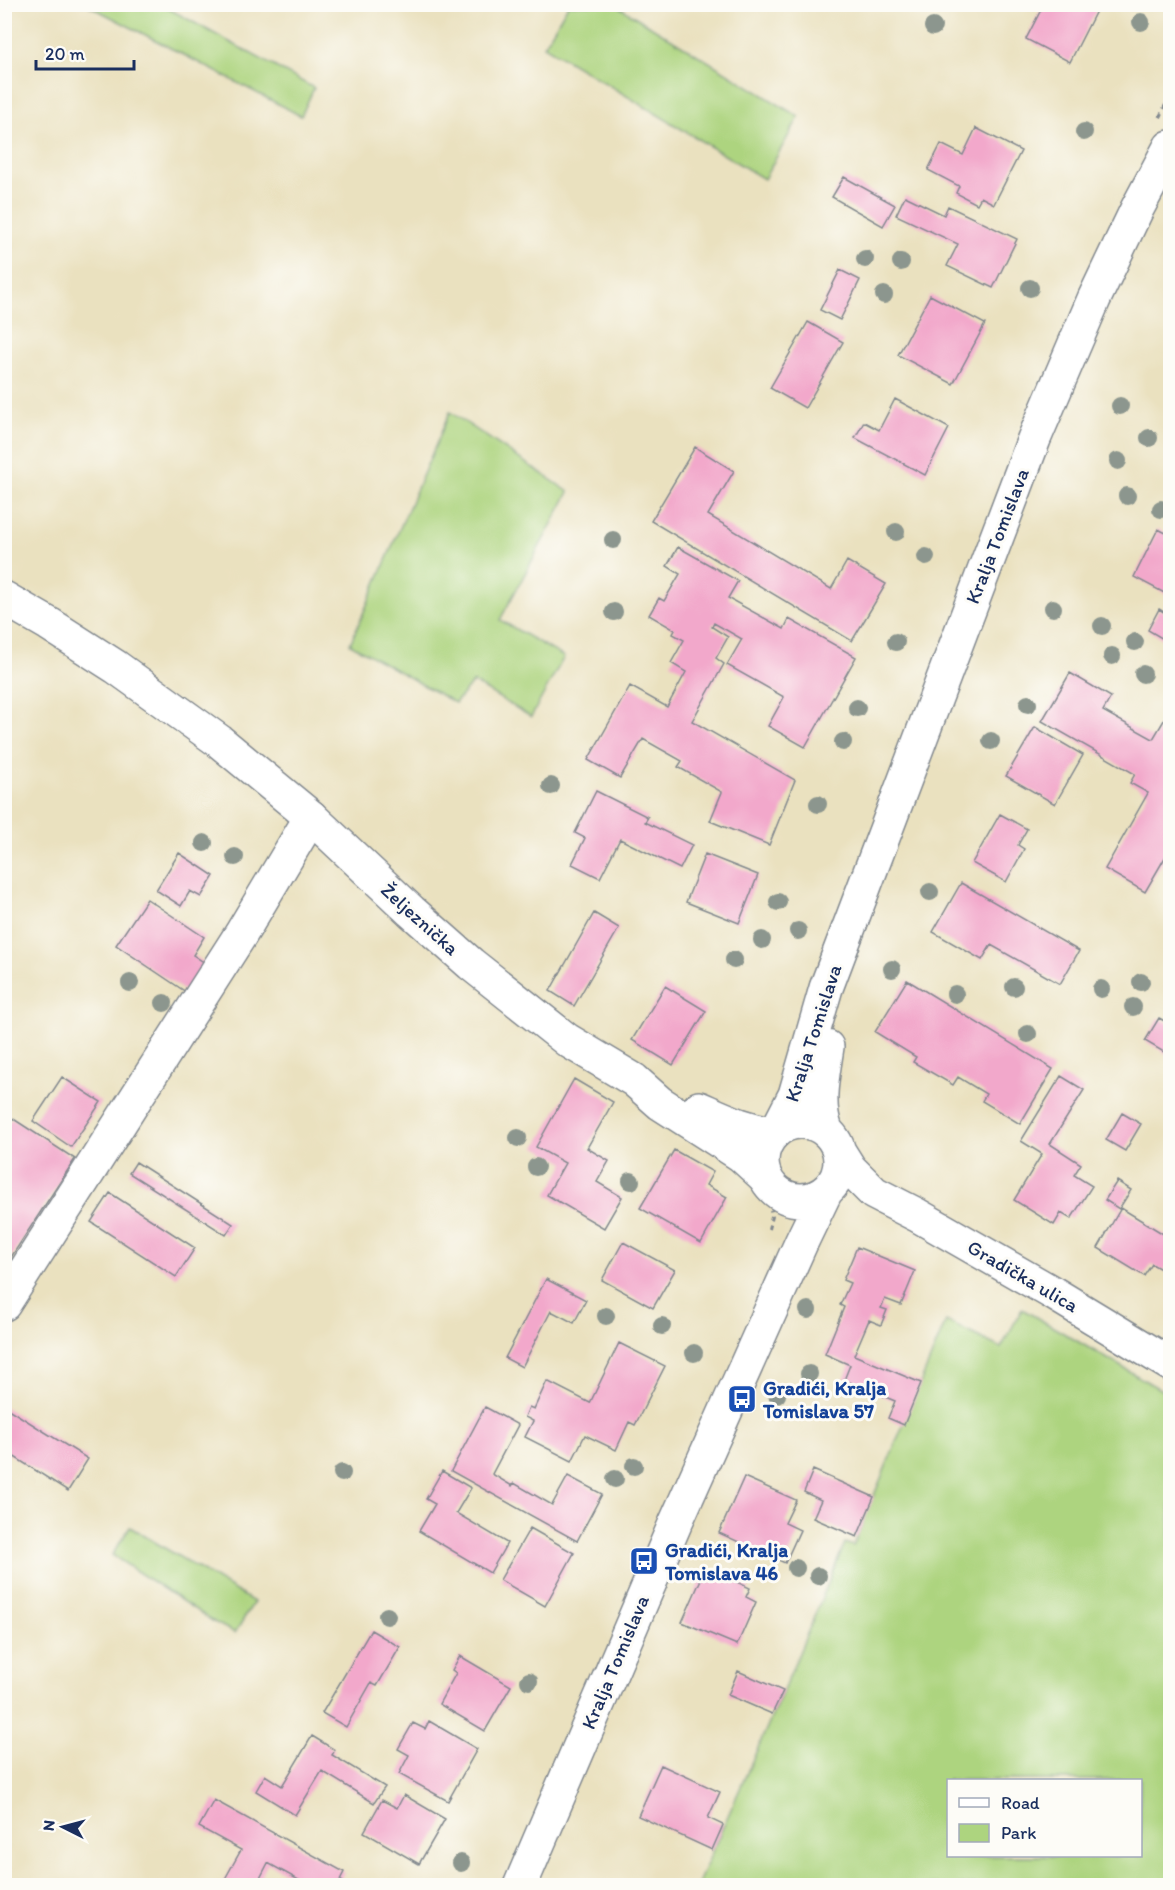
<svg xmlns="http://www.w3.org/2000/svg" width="1175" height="1890" font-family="Itim,sans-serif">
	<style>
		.green { fill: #add47f; stroke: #64826e; stroke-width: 1.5; fill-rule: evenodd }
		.building { fill: #f2a8cb }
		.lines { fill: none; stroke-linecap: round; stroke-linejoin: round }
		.minor-casing { stroke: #82888e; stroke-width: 36 }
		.major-casing { stroke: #82888e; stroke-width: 36 }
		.path { stroke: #82888e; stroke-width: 4; stroke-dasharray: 4.5 4.5; stroke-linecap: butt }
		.minor { stroke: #fff; stroke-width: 33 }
		.major { stroke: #fff; stroke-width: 33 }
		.tree { fill: #8c968e }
		.labels { text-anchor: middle; stroke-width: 6; stroke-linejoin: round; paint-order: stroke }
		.street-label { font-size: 20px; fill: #1b2f5e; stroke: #fdfcf7 }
		.transit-label { font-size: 20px; font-weight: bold; fill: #164399; stroke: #fdfcf7; text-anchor: start }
	</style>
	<rect width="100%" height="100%" fill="#fdfcf7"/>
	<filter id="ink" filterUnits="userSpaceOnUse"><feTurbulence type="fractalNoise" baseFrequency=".0167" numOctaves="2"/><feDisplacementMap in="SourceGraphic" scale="12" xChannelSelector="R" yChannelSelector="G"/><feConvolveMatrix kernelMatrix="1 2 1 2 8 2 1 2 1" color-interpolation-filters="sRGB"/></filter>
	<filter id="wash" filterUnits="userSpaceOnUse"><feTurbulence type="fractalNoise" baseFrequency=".008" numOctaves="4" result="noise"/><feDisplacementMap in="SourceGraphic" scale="24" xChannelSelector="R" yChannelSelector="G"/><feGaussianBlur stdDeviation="1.35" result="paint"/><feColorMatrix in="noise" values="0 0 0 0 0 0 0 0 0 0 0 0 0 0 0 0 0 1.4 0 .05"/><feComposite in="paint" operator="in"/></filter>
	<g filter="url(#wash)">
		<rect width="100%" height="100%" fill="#eae1bf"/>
		<path class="green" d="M88,5H162L314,88L301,116Z
			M568,5H616L799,117L764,179L544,46Z
			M450,412L569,492L500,620L564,657L531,717L473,682L455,703L350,644Z
			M1022,1309L1170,1395V1885L697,1886L783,1691L845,1543L853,1546L946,1321L1001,1348ZM948,1780H1140V1856H948Z
			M130,1527L254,1602L235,1633L214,1622L112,1555Z"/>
		<g id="blocks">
			<path class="building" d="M1044,4L1099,5L1070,62L1026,39Z
				M976,128L1021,151L994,204L981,197L977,204L956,193L959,186L928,170L941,144L963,155Z
				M844,177L895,205L883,226L832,197Z
				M905,196L944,215L948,206L1017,239L993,288L947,266L958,244L896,215Z
				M840,270L860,280L840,320L820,310Z
				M930,295L985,324L953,384L898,355Z
				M808,322L843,342L805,408L770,388Z
				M895,399L949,428L925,475L855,438L864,422L879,430Z
				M695,447L734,471L708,515L831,589L847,561L886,584L852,641L651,521Z
				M1158,529L1170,535V596L1134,577Z
				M678,547L738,581L728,598L784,629L789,619L856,657L805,747L768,726L784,697L727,665L742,639L714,623L712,627L728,637L716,658L724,664L692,721L795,780L769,845L710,821L722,792L678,767L682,761L643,739L620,778L588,760L630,686L667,707L686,672L671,663L684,640L673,634L675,630L649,615L659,598L664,601L680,574L667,566Z
				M1159,609L1170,616V643L1148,630Z
				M1070,673L1111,697L1103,711L1153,739L1170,710V849L1145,892L1105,869L1148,793L1130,783L1135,774L1042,721Z
				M1035,727L1083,755L1055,804L1006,776Z
				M596,791L648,817L645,822L692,845L680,869L620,839L600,878L572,864L585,838L575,833Z
				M1000,814L1027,829L1018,845L1024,849L1006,882L972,863Z
				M179,853L214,876L201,897L190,891L181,906L156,890Z
				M705,854L758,875L739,923L686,902Z
				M961,883L1079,951L1060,984L991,945L982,960L933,932Z
				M147,899L204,937L193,955L205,963L186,992L116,945Z
				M594,913L619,928L574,1006L550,991Z
				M907,980L1053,1069L1020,1124L982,1101L986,1094L958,1077L953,1085L913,1062L916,1057L875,1032Z
				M665,986L706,1011L673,1065L632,1040Z
				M1159,1018L1170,1024V1047L1167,1054L1145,1041Z
				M1061,1076L1084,1090L1050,1144L1081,1164L1074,1175L1092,1186L1071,1219L1061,1213L1054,1225L1014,1200L1042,1154L1021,1141Z
				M62,1077L101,1102L71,1147L33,1121Z
				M574,1079L613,1102L587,1148L609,1161L597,1182L622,1197L604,1228L547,1195L565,1163L536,1147Z
				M1122,1113L1141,1124L1125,1151L1106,1140Z
				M12,1118L75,1159L4,1268V1129Z
				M674,1150L713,1172L706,1185L727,1197L701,1243L640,1208Z
				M136,1162L233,1224L226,1235L129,1173Z
				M1117,1181L1131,1190L1119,1209L1105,1200Z
				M110,1193L195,1248L176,1277L91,1222Z
				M1121,1208L1170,1238V1260L1164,1271L1152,1264L1144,1276L1098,1248Z
				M623,1242L675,1270L653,1308L602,1280Z
				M857,1247L915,1271L901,1305L885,1299L881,1308L887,1310L881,1325L869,1320L854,1355L921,1383L904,1425L888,1418L895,1401L844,1380L850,1365L825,1354L844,1307L840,1305L850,1283L843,1280Z
				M546,1279L586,1300L574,1323L551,1311L522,1367L505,1358Z
				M619,1343L665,1366L635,1425L629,1422L616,1450L585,1435L572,1461L525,1437L533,1421L525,1417L529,1407L534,1409L547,1381L590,1403Z
				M5,1407L88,1459L68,1491L5,1451Z
				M485,1407L518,1425L492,1474L512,1486L514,1483L552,1505L568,1476L602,1494L577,1541L451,1471Z
				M813,1470L874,1497L857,1537L813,1518L821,1500L804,1492Z
				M442,1471L471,1488L456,1513L507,1543L490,1573L419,1531L435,1504L426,1499Z
				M744,1477L796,1500L785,1523L800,1530L785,1563L719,1533Z
				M530,1528L574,1553L545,1606L500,1580Z
				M706,1568L750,1588L746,1597L756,1602L737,1645L682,1622Z
				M371,1630L400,1647L377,1686L371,1683L346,1727L322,1713Z
				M460,1656L511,1686L485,1731L439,1704L456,1673L452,1670Z
				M738,1671L783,1691L772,1714L728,1695Z
				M429,1721L477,1749L448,1801L399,1774L409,1755L398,1749L413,1723L425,1729Z
				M312,1736L335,1750L332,1755L385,1787L374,1803L322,1771L295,1815L256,1791L265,1775L282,1786Z
				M661,1765L720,1792L708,1818L723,1825L712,1850L638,1816Z
				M404,1795L445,1819L419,1864L364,1832L382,1800L397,1808Z
				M214,1800L344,1872L340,1880L349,1886H305L306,1884L268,1863L256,1886H221L241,1850L199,1827Z"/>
		</g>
	</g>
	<g filter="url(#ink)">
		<use href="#blocks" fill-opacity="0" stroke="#82888e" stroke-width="1.5"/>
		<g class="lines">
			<g class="minor-casing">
				<path id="minor" d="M762 1161a39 39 0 1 1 78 0a39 39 0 1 1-78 0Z
					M777,1130L795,1095L826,988L1034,439L1094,299L1137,209L1170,147
					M826,1130C816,1103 823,1075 827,1047
					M840,1153L850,1169L874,1193L917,1215L1053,1293L1170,1364
					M4,1304L241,934L311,817
					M520,1886L675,1524L801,1243L826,1191"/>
			</g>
			<g class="major-casing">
				<path id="major" d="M4,598L49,624L116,667L219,741L311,817L411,911L471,964L567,1040L634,1080L660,1103L741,1155L766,1178
					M699,1108C724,1119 746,1130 774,1133"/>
			</g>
			<path class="path" d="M1160,117L1170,97
				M769,1229L772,1216L771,1210"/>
			<use href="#minor" class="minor"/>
			<use href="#major" class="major"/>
		</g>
		<g class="tree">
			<circle cx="1141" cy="22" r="9"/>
			<circle cx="933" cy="27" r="9"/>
			<circle cx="1084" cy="132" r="9"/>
			<circle cx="865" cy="259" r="9"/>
			<circle cx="901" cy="262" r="9"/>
			<circle cx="1030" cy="288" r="9"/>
			<circle cx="884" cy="295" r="9"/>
			<circle cx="1120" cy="406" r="9"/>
			<circle cx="1149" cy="438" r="9"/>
			<circle cx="1118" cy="461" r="9"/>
			<circle cx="1127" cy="496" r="9"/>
			<circle cx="1161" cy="509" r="9"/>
			<circle cx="896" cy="532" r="9"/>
			<circle cx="613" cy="540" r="9"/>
			<circle cx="926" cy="557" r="9"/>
			<circle cx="1053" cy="608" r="9"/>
			<circle cx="614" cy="612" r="9"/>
			<circle cx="1102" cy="626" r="9"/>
			<circle cx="896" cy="642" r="9"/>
			<circle cx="1135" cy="642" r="9"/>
			<circle cx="1112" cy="656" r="9"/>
			<circle cx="1143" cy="674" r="9"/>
			<circle cx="1028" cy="704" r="9"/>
			<circle cx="857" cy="708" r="9"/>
			<circle cx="991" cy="741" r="9"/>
			<circle cx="843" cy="742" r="9"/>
			<circle cx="551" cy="786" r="9"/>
			<circle cx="818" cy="804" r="9"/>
			<circle cx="204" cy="843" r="9"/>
			<circle cx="235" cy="857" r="9"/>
			<circle cx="930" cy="892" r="9"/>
			<circle cx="778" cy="902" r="9"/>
			<circle cx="798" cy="931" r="9"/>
			<circle cx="762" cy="940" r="9"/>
			<circle cx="734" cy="960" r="9"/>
			<circle cx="892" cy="969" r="9"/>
			<circle cx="1141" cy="982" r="9"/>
			<circle cx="130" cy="983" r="9"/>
			<circle cx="1014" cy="987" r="9"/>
			<circle cx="1101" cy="989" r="9"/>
			<circle cx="955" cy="994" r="9"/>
			<circle cx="164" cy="1003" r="9"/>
			<circle cx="1133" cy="1007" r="9"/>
			<circle cx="1028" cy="1034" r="9"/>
			<circle cx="518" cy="1138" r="9"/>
			<circle cx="536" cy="1167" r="9"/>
			<circle cx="631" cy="1181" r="9"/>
			<circle cx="808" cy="1310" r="9"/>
			<circle cx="606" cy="1316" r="9"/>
			<circle cx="662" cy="1326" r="9"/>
			<circle cx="694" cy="1353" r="9"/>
			<circle cx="809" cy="1374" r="9"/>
			<circle cx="777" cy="1395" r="9"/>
			<circle cx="634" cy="1466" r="9"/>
			<circle cx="342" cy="1473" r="9"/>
			<circle cx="615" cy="1479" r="9"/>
			<circle cx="796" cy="1568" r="9"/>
			<circle cx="818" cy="1576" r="9"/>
			<circle cx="387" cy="1616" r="9"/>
			<circle cx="529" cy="1681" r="9"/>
			<circle cx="461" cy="1863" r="9"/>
		</g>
	</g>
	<defs>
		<g id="bus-square" transform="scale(1.5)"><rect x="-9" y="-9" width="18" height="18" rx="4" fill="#1a4fb4" stroke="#fdfcf7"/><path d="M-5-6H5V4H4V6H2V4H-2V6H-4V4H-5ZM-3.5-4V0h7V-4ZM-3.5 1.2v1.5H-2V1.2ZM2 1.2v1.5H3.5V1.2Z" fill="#fff"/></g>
	</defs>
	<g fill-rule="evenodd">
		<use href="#bus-square" x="742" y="1399"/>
		<use href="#bus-square" x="644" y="1561"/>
	</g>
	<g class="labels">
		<g class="street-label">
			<text transform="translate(997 536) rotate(-69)" y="7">Kralja Tomislava</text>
			<text transform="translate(420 919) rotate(42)" y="7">Željeznička</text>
			<text transform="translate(813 1033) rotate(-72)" y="7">Kralja Tomislava</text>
			<text transform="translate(1023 1276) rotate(30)" y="7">Gradička ulica</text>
			<text transform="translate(615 1662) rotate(-67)" y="7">Kralja Tomislava</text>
		</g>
		<g class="transit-label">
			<text x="763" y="1395">Gradići, Kralja<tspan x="763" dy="23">Tomislava 57</tspan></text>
			<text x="665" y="1557">Gradići, Kralja<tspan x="665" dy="23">Tomislava 46</tspan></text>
		</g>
	</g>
	<rect width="1175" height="1890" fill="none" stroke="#fdfcf7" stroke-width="24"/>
	<rect x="947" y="1779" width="195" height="78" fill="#fdfcf7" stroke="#a3aaba" stroke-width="1.5"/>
	<rect x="959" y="1798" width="30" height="9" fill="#ffffff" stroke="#a3aaba" stroke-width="1.5"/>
	<text x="1001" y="1809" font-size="18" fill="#1b2f5e">Road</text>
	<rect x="959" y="1824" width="30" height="18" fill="#add47f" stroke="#a3aaba" stroke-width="1.5"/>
	<text x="1001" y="1839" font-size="18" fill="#1b2f5e">Park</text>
	<g transform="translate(63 1827) rotate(276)" stroke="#fdfcf7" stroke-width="4.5" paint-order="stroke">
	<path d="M0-4.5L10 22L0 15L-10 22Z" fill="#1b2f5e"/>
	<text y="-9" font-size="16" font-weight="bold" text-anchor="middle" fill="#1b2f5e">N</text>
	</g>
	<path d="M36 60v9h98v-9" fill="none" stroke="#1b2f5e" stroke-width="3"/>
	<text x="45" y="60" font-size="18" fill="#1b2f5e" stroke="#fdfcf7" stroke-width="4.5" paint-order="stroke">20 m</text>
</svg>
